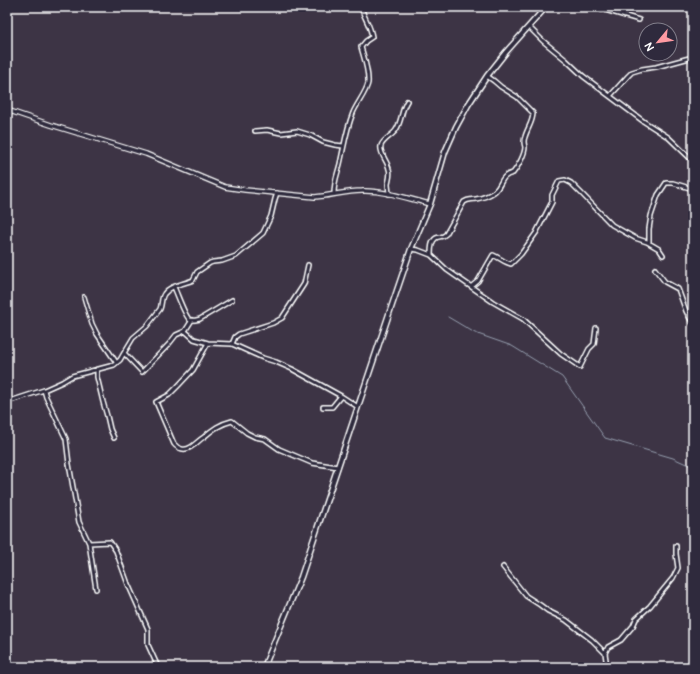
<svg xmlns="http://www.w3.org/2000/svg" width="700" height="674" font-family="'Balsamiq Sans',sans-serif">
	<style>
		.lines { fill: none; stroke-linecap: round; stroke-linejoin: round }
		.stream { stroke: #969faf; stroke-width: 1 }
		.minor-casing { stroke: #fff; stroke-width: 6 }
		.tertiary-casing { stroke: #fff; stroke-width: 6 }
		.secondary-casing { stroke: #fff; stroke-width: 7 }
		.minor { stroke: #2f2a3d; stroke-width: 3 }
		.tertiary { stroke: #2f2a3d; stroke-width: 3.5 }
		.secondary { stroke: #2f2a3d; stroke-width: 4 }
	</style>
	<rect width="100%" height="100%" fill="#3d3445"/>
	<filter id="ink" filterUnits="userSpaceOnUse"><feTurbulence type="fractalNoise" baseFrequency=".025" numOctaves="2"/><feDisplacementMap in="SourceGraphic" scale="8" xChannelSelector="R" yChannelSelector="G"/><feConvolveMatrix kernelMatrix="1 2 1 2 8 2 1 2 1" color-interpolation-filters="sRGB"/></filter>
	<g filter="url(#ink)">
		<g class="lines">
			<path class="stream" d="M691,101L693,102
				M448,317L475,333L512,346L562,377L605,438L673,458L693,467"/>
			<g class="minor-casing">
				<path id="minor" d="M595,7L639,20
					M617,13L620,7
					M529,27L543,41L566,60L583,76L643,121L668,137L693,161
					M610,96L628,76L632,72L642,69L656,67L693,57
					M255,131L267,130L281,133L297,131L310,135L323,142L335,145L343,146
					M334,194C334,181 337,176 340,164C344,147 346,130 353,113C356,105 367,91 368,83C369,71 364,58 361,47L366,41L372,37C370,24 364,18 361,7
					M389,194C389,191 388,187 388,184C389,179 391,174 389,169C388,162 379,153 381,146C382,140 393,135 396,130C402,121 401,110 407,101
					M649,243V229L651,216L658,195L666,183H673L693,189
					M411,249L418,250L431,255L447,270L493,302L523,319L561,354L580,367L589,349L594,344L596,328
					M431,255C431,249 431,241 436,238C440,236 442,238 446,234L464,202C468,199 471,200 476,199C482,198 488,196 494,192C503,185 499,176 513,173C518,167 525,154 525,147C524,143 523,141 525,137C527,129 533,122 533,113L517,97L501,87L494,81L487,76
					M308,265L304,284L282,318L273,323L239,334L235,337L232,344L263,358L276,362L292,369L341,396L358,407
					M655,269L665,282L678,289L686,311L693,324
					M472,286L478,281L493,255C500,258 505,263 511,264L521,254L536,233L552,202V195L559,181L565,180L571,183L582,194L612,225L635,238L647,242L659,249L663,255
					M174,287C177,293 185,317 190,320C193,321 196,320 200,319L232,300
					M84,297L92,324L97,334L116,362
					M185,331L192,320
					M208,343L193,370L177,387L169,395L156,402L174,444C178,449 185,451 191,447C196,444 199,440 204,437C213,429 220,424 232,421L247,433L255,437L265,439L279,449L312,463L338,467
					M124,353L133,338L147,326L160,309C162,304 161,298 164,294C170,285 184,284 193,280L197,272L210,263L213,262L222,261L236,256L263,233L271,216L275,199L277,193
					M97,369V377L103,402L107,416L110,429L114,438
					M44,390L62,382L72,376L114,365L120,360L124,353L142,372L169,344L176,335L185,331L194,339L208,343L232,344
					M7,402L44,390L46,397L66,439L69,464L79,522L89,543L96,589
					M323,407H332L341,396
					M89,543L110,542L116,551L128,584L148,629V645L158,667
					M503,567L526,596L540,605L548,611L566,620L592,640L605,653L608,647L621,640L633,626L636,619L650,606L673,578L678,568L676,554V546
					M605,653L607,667"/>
			</g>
			<g class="tertiary-casing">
				<path id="tertiary" d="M7,110L51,125L146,154L225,187L245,190L315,197C331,196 346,191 362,191C384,190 409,199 430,204"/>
			</g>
			<g class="secondary-casing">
				<path id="secondary" d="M264,667L301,577L390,311L411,249L430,204L445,152L456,127L468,105L487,76L506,52L546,7"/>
			</g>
			<use href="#minor" class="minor"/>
			<use href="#tertiary" class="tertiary"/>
			<use href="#secondary" class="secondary"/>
		</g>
	</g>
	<rect width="700" height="674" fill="none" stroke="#2f2a3d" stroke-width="24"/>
	<rect x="12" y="12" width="676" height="650" fill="none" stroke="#fff" stroke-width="1.5" filter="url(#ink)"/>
	<g transform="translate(658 42) rotate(241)"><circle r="19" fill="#2f2a3d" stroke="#827f8b"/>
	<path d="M0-3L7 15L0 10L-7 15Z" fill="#ff9aa2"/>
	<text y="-6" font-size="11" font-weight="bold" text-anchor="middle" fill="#ffffff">N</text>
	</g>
</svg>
